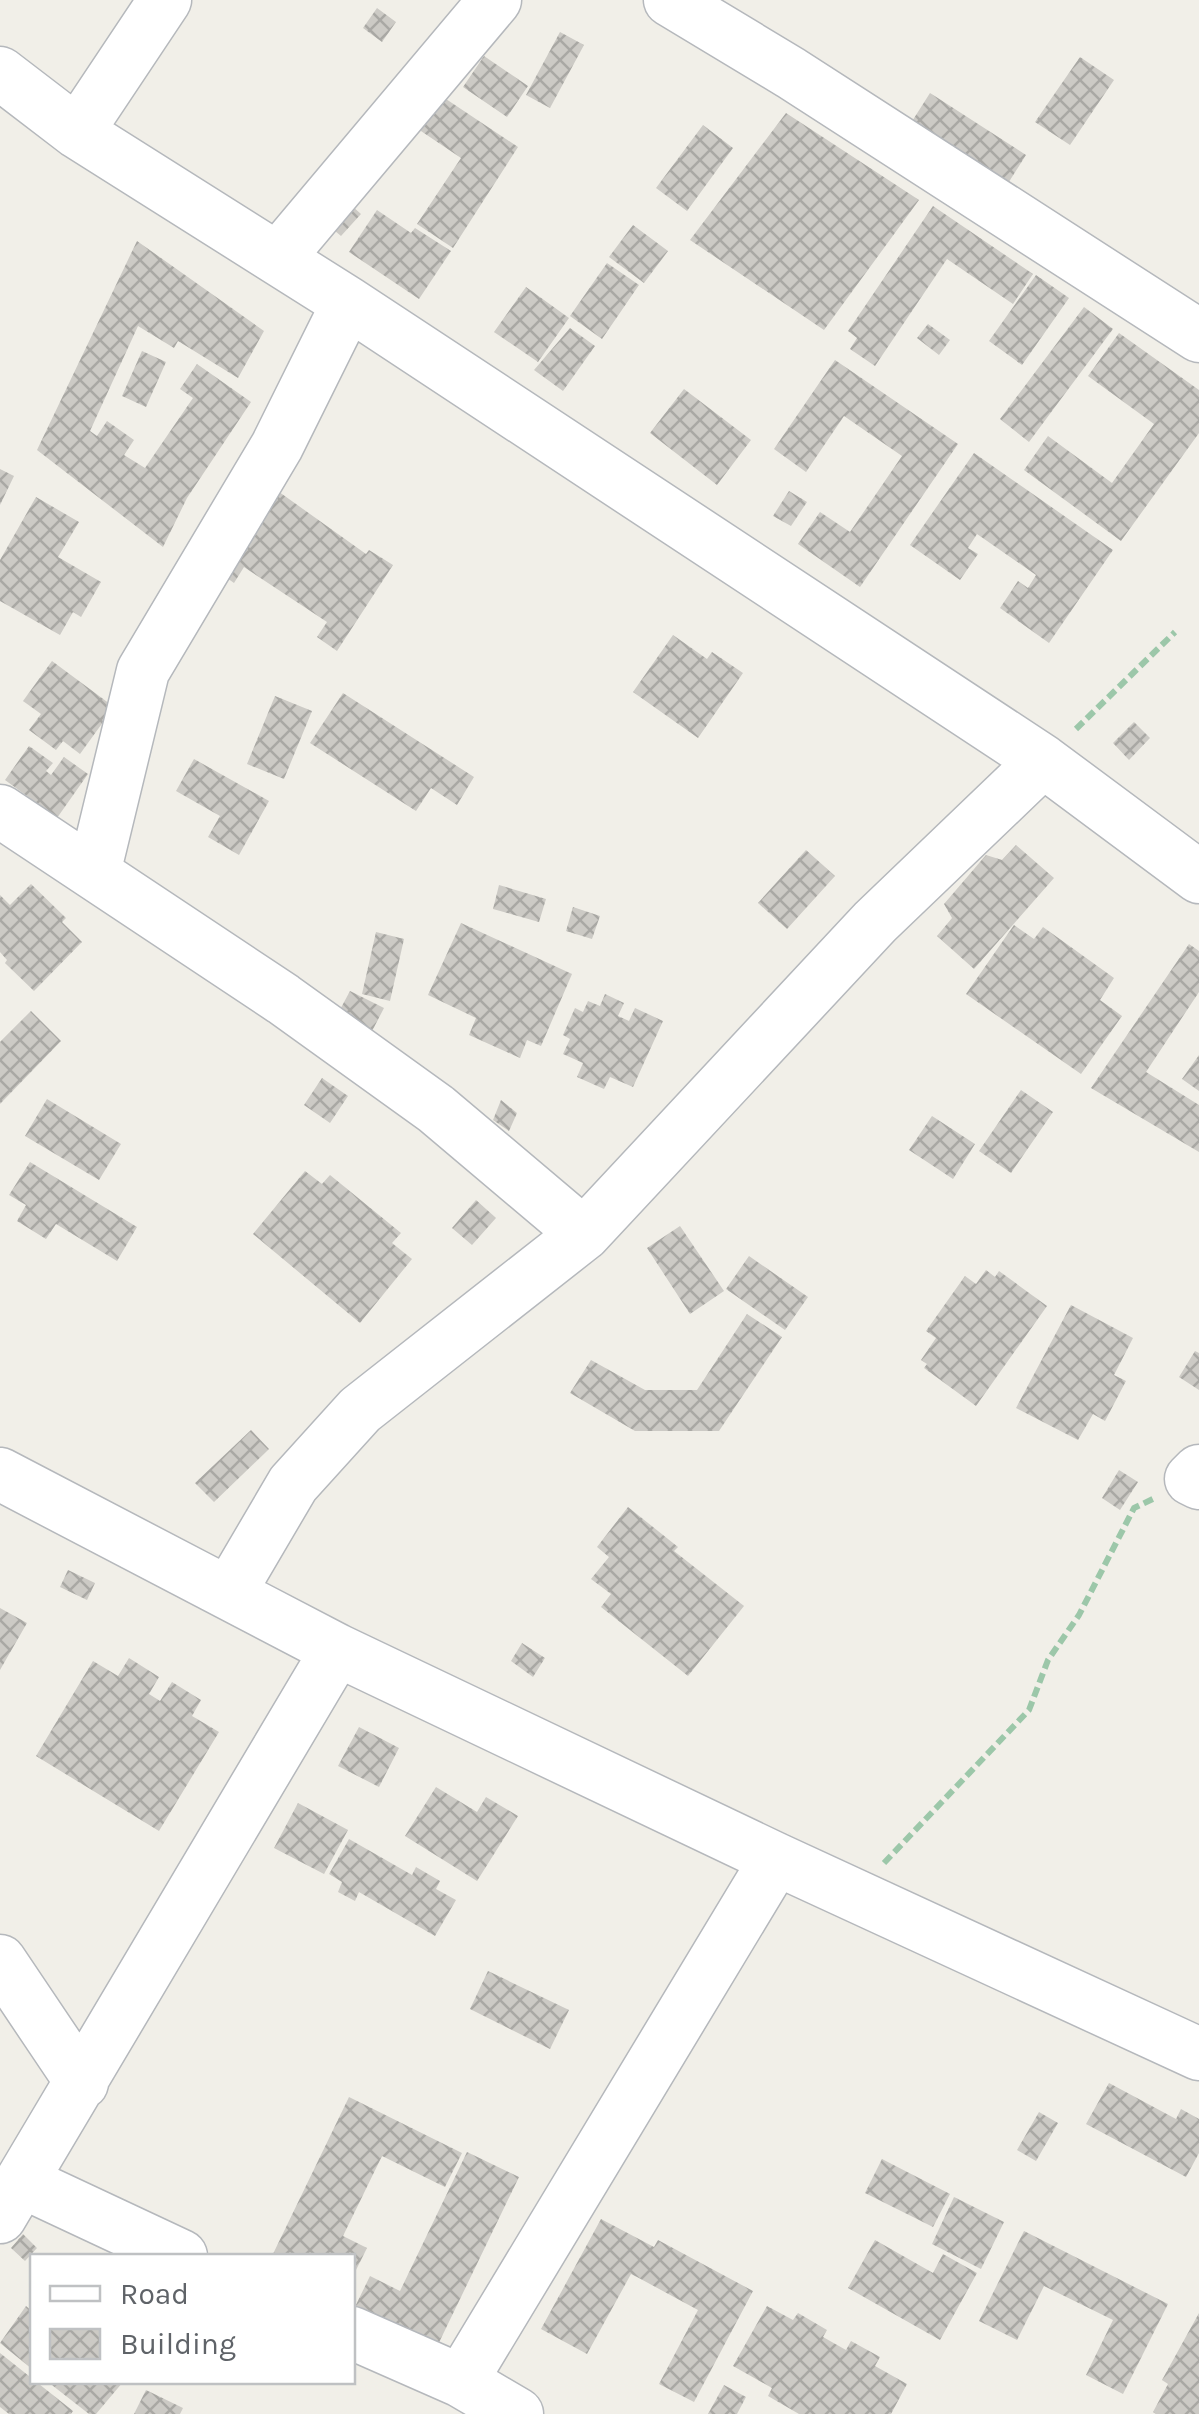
<svg xmlns="http://www.w3.org/2000/svg" width="1199" height="2414" font-family="Karla,sans-serif">
	<style>
		.building { fill: url(#building-cross-hatch) }
		.lines { fill: none; stroke-linecap: round; stroke-linejoin: round }
		.minor-casing { stroke: #b5b8bc; stroke-width: 55 }
		.path { stroke: #9cc7a9; stroke-width: 6; stroke-dasharray: 10 5; stroke-linecap: butt }
		.minor { stroke: #fff; stroke-width: 52 }
	</style>
	<defs>
		<pattern id="building-cross-hatch" width="8" height="8" patternUnits="userSpaceOnUse" patternTransform="scale(2.5)"><rect width="8" height="8" fill="#cccac5"/><path d="M0 0l8 8M0 8l8-8" fill="none" stroke="#a9a8a4"/></pattern>
	</defs>
	<rect width="100%" height="100%" fill="#f1efe8"/>
	<path class="building" d="M377,8L396,22L382,42L363,28Z
		M560,32L584,45L550,108L526,95Z
		M484,56L528,86L507,117L463,87Z
		M1080,57L1114,80L1070,145L1035,122Z
		M437,93L518,147L453,248L417,224L461,158L415,127Z
		M930,93L1026,155L1000,196L909,126Z
		M786,113L919,200L824,330L690,240Z
		M703,125L733,148L687,211L656,188Z
		M342,197L361,214L341,236L322,220Z
		M933,206L1033,274L1013,304L947,259L875,366L850,349L857,338L848,331Z
		M377,210L411,233L415,228L451,251L419,299L349,252Z
		M633,225L668,251L644,283L609,257Z
		M137,241L264,331L238,378L178,341L174,348L138,326L90,431L97,436L107,421L134,440L124,455L145,468L193,398L180,389L197,364L251,402L187,498L163,547L37,450Z
		M607,263L639,285L602,339L570,316Z
		M1036,275L1069,298L1022,365L989,341Z
		M526,287L569,318L538,362L494,332Z
		M1084,307L1113,329L1029,442L1000,419Z
		M928,324L950,340L939,355L917,338Z
		M570,328L595,346L563,391L534,370Z
		M1119,333L1199,390V433L1121,541L1024,470L1048,436L1112,483L1154,424L1088,376Z
		M142,351L166,362L146,407L122,396Z
		M835,360L958,444L860,587L798,544L820,512L850,532L902,456L844,416L806,472L774,449Z
		M684,389L751,440L717,485L650,433Z
		M974,453L1113,550L1049,643L1000,608L1018,581L1028,588L1036,575L977,534L968,548L978,554L960,580L910,545Z
		M0,469L14,476L0,505Z
		M268,484L366,554L369,550L393,565L337,651L317,637L327,622L244,567L234,583L213,568Z
		M789,491L807,502L791,526L773,516Z
		M36,497L79,522L58,557L101,582L81,617L73,612L60,635L0,601V560Z
		M673,635L707,659L712,652L743,673L698,738L633,692Z
		M52,661L114,707L80,754L63,741L56,750L29,730L41,714L23,701Z
		M343,693L474,777L457,805L431,788L416,811L310,743Z
		M275,696L312,711L284,779L247,764Z
		M1134,722L1150,738L1129,760L1113,743Z
		M29,746L53,763L46,771L51,775L64,757L88,774L57,818L5,780Z
		M194,759L269,801L239,855L208,837L220,816L176,791Z
		M1016,845L1054,878L974,969L937,936L952,918L944,904L986,855L1002,860Z
		M806,850L835,876L787,929L758,903Z
		M31,884L66,918L62,922L82,942L34,991L5,963L7,960L0,952V895L10,905Z
		M499,885L546,899L539,922L493,909Z
		M573,907L600,916L592,939L566,931Z
		M461,923L572,974L541,1046L527,1040L520,1058L469,1035L476,1018L428,995Z
		M1014,925L1034,939L1043,927L1114,978L1100,1000L1122,1016L1081,1074L966,994Z
		M376,932L404,939L390,1001L362,994Z
		M1189,944L1199,951V992L1146,1072L1199,1105V1152L1091,1088Z
		M350,991L384,1008L370,1035L336,1017Z
		M605,994L624,1003L618,1016L629,1021L635,1008L663,1021L633,1087L610,1077L604,1089L577,1077L583,1063L563,1054L570,1039L563,1035L575,1008L583,1012L588,1001L600,1006Z
		M31,1011L61,1041L0,1104V1042Z
		M1199,1055V1091L1182,1079Z
		M322,1078L348,1096L330,1123L304,1105Z
		M1021,1090L1053,1112L1011,1173L979,1151Z
		M47,1099L121,1144L99,1180L25,1136Z
		M501,1100L517,1113L509,1131L493,1120Z
		M932,1116L975,1144L953,1179L909,1150Z
		M30,1162L137,1227L117,1261L56,1224L46,1239L17,1221L26,1205L9,1195Z
		M305,1171L322,1184L330,1175L401,1233L392,1243L412,1259L360,1323L253,1234Z
		M476,1200L496,1218L472,1245L452,1228Z
		M680,1226L724,1291L690,1314L647,1248Z
		M749,1256L808,1297L785,1330L726,1289Z
		M986,1270L995,1277L999,1271L1047,1306L976,1406L924,1368L927,1364L921,1360L936,1338L926,1331L965,1276L976,1284Z
		M1071,1305L1133,1338L1114,1375L1126,1381L1105,1421L1093,1414L1078,1440L1016,1408Z
		M747,1314L782,1337L719,1431H635L570,1393L591,1360L645,1390H697Z
		M1195,1351L1199,1353V1390L1179,1377Z
		M251,1430L269,1449L214,1502L195,1483Z
		M1119,1470L1138,1482L1120,1510L1102,1498Z
		M628,1507L678,1547L674,1551L744,1606L688,1676L601,1607L611,1594L591,1579L609,1557L597,1547Z
		M68,1570L95,1583L87,1600L60,1587Z
		M0,1608L27,1623L0,1670Z
		M522,1643L545,1658L533,1677L511,1661Z
		M129,1658L159,1677L149,1694L160,1701L172,1682L201,1700L192,1716L219,1732L159,1831L36,1756L93,1661L118,1676Z
		M359,1727L399,1748L379,1787L338,1766Z
		M436,1787L477,1812L486,1797L518,1816L477,1881L405,1836Z
		M298,1803L348,1830L324,1874L274,1848Z
		M349,1839L412,1875L416,1867L440,1881L436,1889L456,1900L435,1936L359,1892L355,1901L338,1892L342,1882L329,1874Z
		M488,1971L569,2010L550,2049L470,2009Z
		M1109,2083L1176,2119L1181,2109L1199,2119V2153L1186,2177L1086,2124Z
		M349,2097L462,2153L445,2187L382,2156L343,2236L367,2248L352,2278V2256H272Z
		M1039,2112L1058,2123L1036,2161L1017,2150Z
		M467,2152L519,2177L432,2357L352,2313L370,2276L400,2291Z
		M882,2159L950,2194L933,2227L865,2193Z
		M954,2197L1004,2222L981,2269L932,2244Z
		M601,2219L654,2247L658,2240L753,2291L694,2402L659,2384L698,2310L637,2277L631,2274L587,2354L541,2329Z
		M1024,2231L1168,2304L1123,2394L1086,2375L1113,2320L1044,2286L1017,2340L979,2321Z
		M23,2234L37,2248L25,2261L11,2248Z
		M875,2240L933,2273L943,2254L977,2273L940,2340L848,2288Z
		M26,2306L32,2311V2369L0,2343Z
		M767,2306L793,2320L798,2313L827,2330L823,2337L846,2350L851,2341L880,2357L875,2366L907,2384L891,2414H799L768,2396L772,2388L733,2366Z
		M1199,2313V2414H1156L1153,2412L1168,2384L1162,2380Z
		M0,2353L73,2411L71,2414H9L0,2407Z
		M48,2382H123L96,2414H89Z
		M724,2385L746,2397L737,2414H708Z
		M146,2390L183,2408L180,2414H134Z"/>
	<g class="lines">
		<g class="minor-casing">
			<path id="minor" d="M670,0L791,73L1199,336
				M0,73L77,132L348,303L1043,761L1199,877
				M77,132L165,0
				M278,258L495,0
				M0,811L283,999L436,1109L584,1234
				M94,873L143,671L277,446L348,303
				M1199,1471L1191,1479L1199,1483
				M0,1474L337,1650L776,1859L1199,2054
				M229,1593L293,1484L360,1410L584,1234L875,922L1043,761
				M0,1961L82,2083
				M23,2182L181,2256
				M0,2217L337,1650
				M352,2333L461,2381L517,2414
				M461,2381L776,1859"/>
		</g>
		<path class="path" d="M1076,729L1175,632
			M884,1863L1029,1710L1048,1660L1079,1615L1134,1508L1155,1498"/>
		<use href="#minor" class="minor"/>
	</g>
	<rect x="30" y="2254" width="325" height="130" fill="#ffffff" stroke="#bfc1c3" stroke-width="2.5"/>
	<rect x="50" y="2286" width="50" height="15" fill="#ffffff" stroke="#bfc1c3" stroke-width="2.5"/>
	<text x="120" y="2304" font-size="30" fill="#5f6368">Road</text>
	<rect x="50" y="2329" width="50" height="30" fill="url(#building-cross-hatch)" stroke="#bfc1c3" stroke-width="2.5"/>
	<text x="120" y="2354" font-size="30" fill="#5f6368">Building</text>
</svg>
